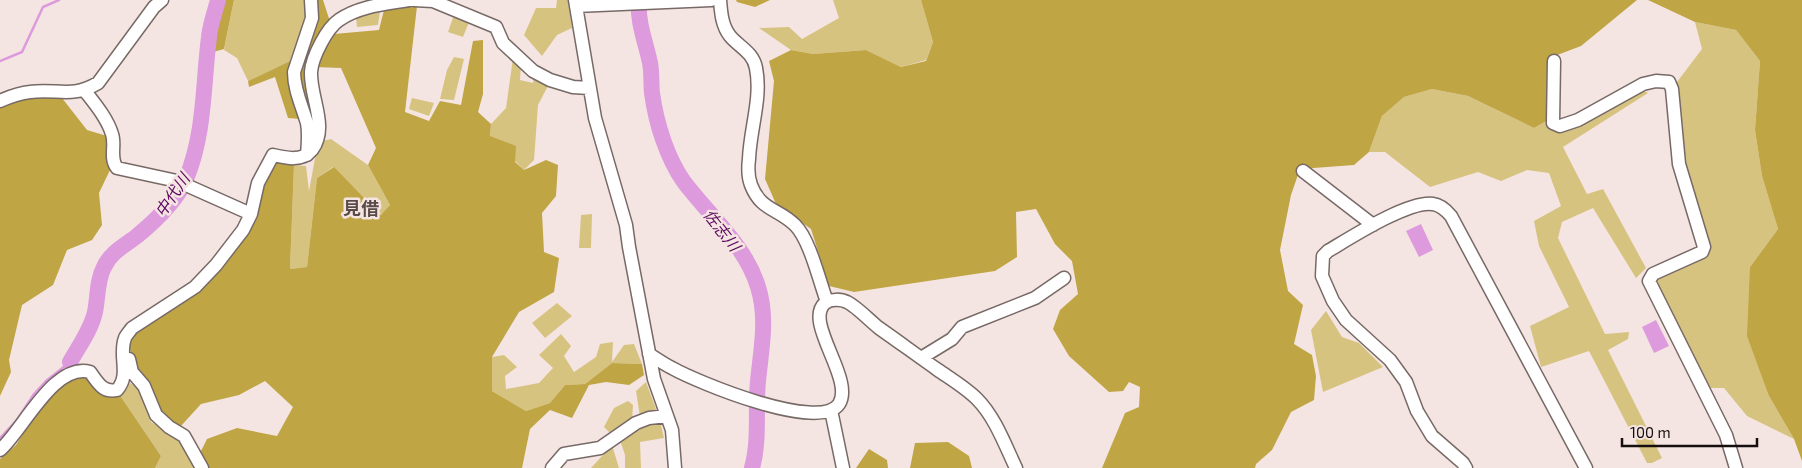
<svg xmlns="http://www.w3.org/2000/svg" width="1802" height="468" font-family="'Exo 2','Noto Sans JP',sans-serif">
	<style>
		.green { fill: #d7c380 }
		.forest { fill: #bfa544 }
		.water { fill: #dd9add }
		.lines { fill: none; stroke-linecap: round; stroke-linejoin: round }
		.stream { stroke: #dd9add; stroke-width: 2.5 }
		.river { stroke: #dd9add; stroke-width: 16 }
		.minor-casing { stroke: #776966; stroke-width: 15 }
		.minor { stroke: #fff; stroke-width: 12 }
		.labels { text-anchor: middle; stroke-width: 5; stroke-linejoin: round; paint-order: stroke }
		.water-label { font-size: 16px; font-style: italic; fill: #5d095f; stroke: #f5e5e2 }
		.quarter-label { font-size: 18px; font-weight: bold; fill: #594b49; stroke: #f5e5e2 }
	</style>
	<rect width="100%" height="100%" fill="#f5e5e2"/>
	<path class="green" d="M234,0H307L306,17L290,61L248,81L237,58L224,50Z
		M557,0H568L572,28L557,35L542,56L524,35L536,8H556Z
		M833,0H921L933,42L926,60L901,67L866,50L813,54L791,50L759,28L789,27L802,39L839,18Z
		M380,11L378,25L357,27L356,17Z
		M454,15L470,20L463,37L448,32Z
		M1695,22L1736,30L1760,61L1755,130L1762,176L1778,229L1750,267L1769,396L1794,439L1747,416L1724,388H1710L1656,284L1658,278L1708,251L1684,163L1677,82L1702,49Z
		M454,57L464,59L454,100L440,99L447,70Z
		M513,58L521,65L520,80L533,83L534,75L549,84L538,105L534,160L524,170L490,136L491,124L506,108Z
		M1432,89L1468,96L1534,128L1548,120L1570,128L1641,89L1648,93L1563,147L1587,194L1603,189L1646,268L1636,278L1593,208L1562,222L1558,238L1605,334L1629,332L1628,339L1608,350L1662,458L1652,463H1647L1589,351L1541,367L1530,326L1569,307L1539,246L1534,221L1561,206L1549,173L1527,170L1501,181L1478,172L1430,187L1385,152H1369L1382,116L1404,97Z
		M412,98L434,103L429,116L409,109Z
		M331,139L368,165L390,205L382,215L333,167L317,178L307,267L290,269L294,165L306,166L309,191L318,142Z
		M592,214L591,248H579L581,215Z
		M557,303L572,316L545,338L532,323Z
		M1326,311L1342,337L1359,343L1383,367L1323,392L1311,330Z
		M561,334L571,346L564,356L574,372L596,357L600,344L613,342L612,362L624,345L634,344L642,364L612,363L585,384L565,385L550,403L526,411L492,391V357L504,355L517,367L505,376L506,389L539,383L553,368L539,355Z
		M128,382L142,390L151,422L182,440L194,468H155L161,456L119,394Z
		M646,382L657,412L640,417L636,391Z
		M628,401L633,405L632,420L612,435L604,427L614,408Z
		M660,421L664,438L640,442L641,468H625V455L620,440L635,426Z
		M612,445L619,468H591Z"/>
	<path class="forest" d="M223,0H234L224,49L213,52Z
		M314,0H323L334,34L379,30L384,10L417,6L405,112L429,121L440,101L461,105L473,41L483,40V94L478,112L491,124L490,136L516,146L515,162L524,170L546,160L558,165L556,196L542,213L544,252L559,258L554,292L519,312L492,357V391L526,411L550,403L565,385L585,384L612,363L642,364L644,375L629,385L606,382L589,385L572,418L550,410L530,429L522,468H208L200,453L207,439L237,428L277,436L293,407L265,381L239,395L201,404L180,427L163,416L137,371L128,343L134,332L201,287L249,227L261,182L273,162L294,165L290,269L307,267L317,178L334,167L381,215L390,205L368,165L376,148L341,68L315,67L308,75L309,104L300,119L288,118L275,77L249,87L248,81L290,61L299,72Z
		M736,0H770L755,7L737,2Z
		M921,0H1637L1581,46L1552,57L1548,120L1534,128L1468,96L1432,89L1404,97L1382,116L1369,152L1354,165L1300,169L1291,195L1280,250L1288,291L1303,305L1294,344L1312,355L1316,376L1314,400L1291,412L1272,450L1256,464L1255,468H1102L1125,413L1139,407L1140,387L1129,382L1123,391L1109,392L1069,356L1053,329L1060,310L1078,294L1072,261L1055,244L1036,209L1016,212L1017,257L995,271L854,292L829,286L811,229L776,204L765,179L774,81L769,61L791,50L813,54L866,50L901,67L926,61L933,42Z
		M1648,0H1802V461L1794,439L1769,396L1747,336L1750,267L1778,229L1762,176L1755,130L1760,61L1736,30L1695,22Z
		M29,97L62,98L87,130L107,136L110,170L99,193L102,225L92,240L67,250L53,285L22,305L9,360L11,372L0,396V106Z
		M75,375L87,377L100,394H119L161,456L155,468H0V459L16,445L45,400Z
		M948,442L969,456L972,468H910L915,443Z
		M869,449L887,460L888,468H856Z"/>
	<path class="water" d="M1421,224L1433,250L1419,257L1406,231Z
		M1656,320L1669,346L1654,353L1642,327Z"/>
	<g class="lines">
		<path class="stream" d="M0,61L22,52L43,7L59,0
			M0,438L17,420L34,394L46,381L70,362"/>
		<path class="river" d="M639,0C637,22 646,43 650,63C652,73 651,84 652,93C656,123 667,158 684,182C709,215 746,246 758,287C768,318 761,350 758,381C755,411 760,439 752,468
			M70,362C79,346 91,330 95,312C98,297 97,280 104,267C111,252 124,246 137,236C154,222 177,200 186,179C205,134 203,84 209,37C210,25 215,12 218,0"/>
		<g class="minor-casing">
			<path id="minor" d="M414,0L433,1L496,27L503,43L533,71L550,80L573,87L589,88
				M575,0L595,118L626,225L629,247L654,379L672,430L675,468
				M720,0C721,13 722,26 730,36C739,47 753,52 756,68C762,98 750,129 749,159C748,167 748,177 751,185C761,211 778,208 795,225C810,240 819,280 827,302
				M576,6L711,0
				M1554,61L1553,123L1560,126L1578,120L1643,84L1656,81L1669,82L1672,89L1679,164L1704,247L1702,252L1653,274L1649,281L1726,435L1736,468
				M85,91C95,104 107,118 112,134C116,145 109,158 117,168L177,181L251,214
				M0,101C9,97 20,93 30,92C57,88 71,99 98,83L154,7L162,0
				M307,155C308,144 309,134 307,123C302,106 294,90 294,72L312,18L311,0
				M1303,171L1373,225
				M649,354C657,359 664,364 672,368C697,382 820,433 839,404C855,379 803,322 825,303C830,299 841,299 847,302C856,306 870,321 879,328C899,342 918,356 938,370C951,379 966,388 977,399C995,417 1005,445 1016,468
				M921,358L952,339L962,327L1035,298L1064,278
				M129,359L132,372L144,386L156,415L169,427L184,436L202,468
				M831,410L843,468
				M0,450C23,430 54,362 90,372C98,383 103,393 117,390C131,374 118,356 125,338C126,335 130,331 132,328L195,287L216,265L243,230L251,214L258,183L273,155C286,158 302,162 312,150C329,127 310,98 311,72C312,57 327,28 339,20C359,6 386,4 409,0
				M552,468L564,454L600,448L636,423L649,418L667,416
				M1466,468L1463,463L1432,436L1417,411L1406,382L1390,360L1346,320L1333,301L1322,276L1323,256L1328,251C1350,238 1409,200 1433,204C1441,205 1446,210 1451,216L1586,468"/>
		</g>
		<use href="#minor" class="minor"/>
	</g>
	<g class="labels">
		<g class="water-label">
			<text transform="translate(172 195) rotate(-56)" y="6">中代川</text>
			<text transform="translate(722 230) rotate(52)" y="6">佐志川</text>
		</g>
		<g class="quarter-label">
			<text x="361" y="215">見借</text>
		</g>
	</g>
	<path d="M1622 438v8h135v-8" fill="none" stroke="#140f0e" stroke-width="2.5"/>
	<text x="1630" y="438" font-size="15" fill="#140f0e" stroke="#f5e5e2" stroke-width="4" paint-order="stroke">100 m</text>
</svg>
